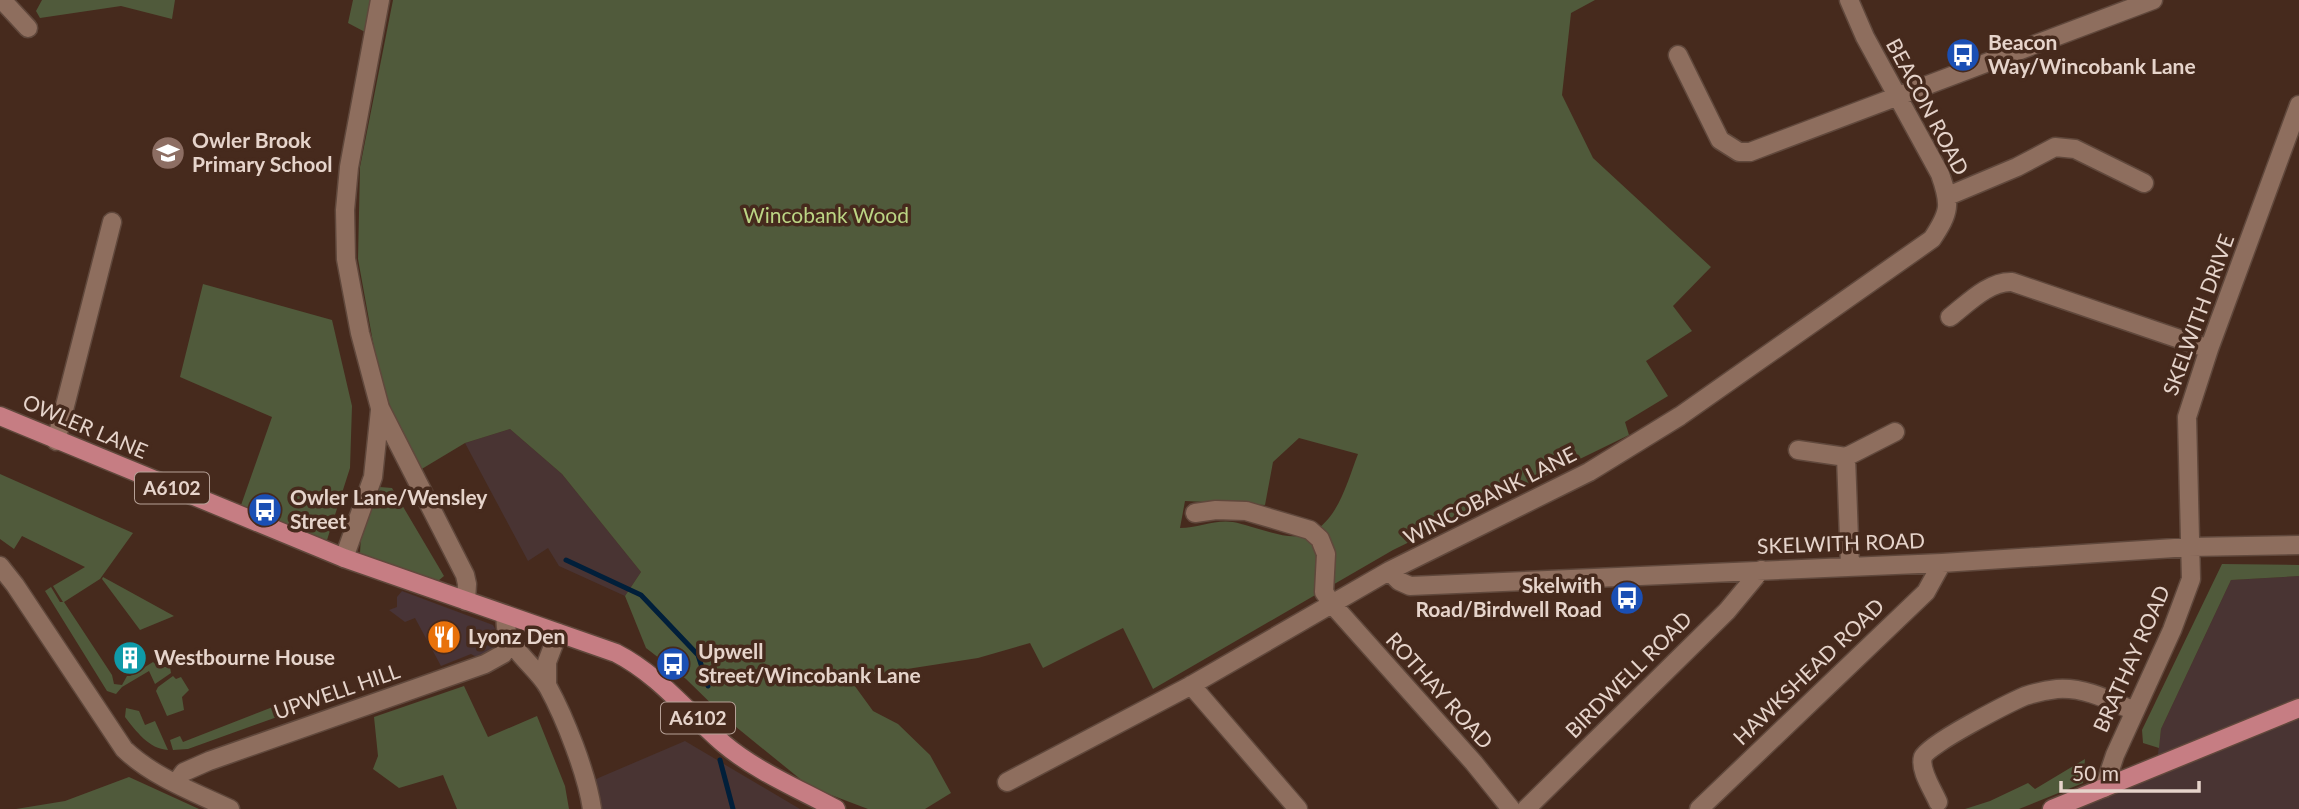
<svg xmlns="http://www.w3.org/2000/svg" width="2299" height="809" font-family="Lato,sans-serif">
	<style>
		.commercial { fill: #483437 }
		.industrial { fill: #493433 }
		.green { fill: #505a3b; fill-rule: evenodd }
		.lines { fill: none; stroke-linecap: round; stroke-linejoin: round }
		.stream { stroke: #011f3a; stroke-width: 5 }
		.minor-casing { stroke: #60483c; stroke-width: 21 }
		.major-casing { stroke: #60483c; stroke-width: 21 }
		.minor { stroke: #8e6e5e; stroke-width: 18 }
		.major { stroke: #c67d83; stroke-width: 18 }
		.labels { text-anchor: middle; stroke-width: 7; stroke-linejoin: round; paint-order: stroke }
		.shield { fill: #462a1d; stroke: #b6a197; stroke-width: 2 }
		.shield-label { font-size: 19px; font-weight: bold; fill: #e6d4cb }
		.poi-label { font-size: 21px; font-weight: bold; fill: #e6d4cb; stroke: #462a1d; text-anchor: start }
		.street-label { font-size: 21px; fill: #e6d4cb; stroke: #462a1d }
		.park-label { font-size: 21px; fill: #bbd584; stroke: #462a1d }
	</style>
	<rect width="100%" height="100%" fill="#462a1d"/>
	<path class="commercial" d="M402,591L493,625L501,639L500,646L484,661L471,654L441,666L415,618L405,622L389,610L397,607V597Z"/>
	<path class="industrial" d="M510,429L562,474L641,572L625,596L559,566L548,548L528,561L465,443Z
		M2299,576V809H2074L2155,778L2161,729L2231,580Z
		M685,741L800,809H595L589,782Z"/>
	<path class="green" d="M42,0H175L172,19L121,6L40,18L36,11Z
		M353,0H372L365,32L348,23Z
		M393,0H1595L1571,13L1562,95L1593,158L1711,267L1673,306L1692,331L1646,361L1668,396L1625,422L1629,435L1393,550L1153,689L1123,628L1043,668L1030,643L978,658L849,678L873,711L898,724L930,755L951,793L925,809H868L810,787L730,722L686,679L646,648L625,596L641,572L562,474L510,429L465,443L420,470L398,430L378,370L358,259L360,167ZM1299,438L1358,454C1346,485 1335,533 1297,536C1281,538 1250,525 1233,522C1216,519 1198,528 1180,528L1185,501L1265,505L1273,462Z
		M203,284L332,320L352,406L350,468L327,540L240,508L272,417L180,377Z
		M0,474L133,533L100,579L64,602L112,675L114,684L122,685L127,676H130L153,662L159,667H170L171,673L155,684L149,671L122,687L116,694L107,691L45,591L51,587L60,602H63L53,586L85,567L22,536L14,549L0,539Z
		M380,487L392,488L444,576L438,581L360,553L361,536Z
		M2222,564L2299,565V576L2231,580L2161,729L2159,748L2143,743L2142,730Z
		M103,577L174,616L140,630L102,579Z
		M173,676L176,679L181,677L189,690L182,697L184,710L167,716L156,691L158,687Z
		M464,686L488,737L537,716L565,786L569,809H457L443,775L399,788L373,769L378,756L374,717Z
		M278,705L280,716L188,749L173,750L170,740L180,736L183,742Z
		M126,708L139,711L145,725L155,721L168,750C149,749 136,731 125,717Z
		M2085,759L2083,783L2019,809H1965L1990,801L2028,783L2035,789Z
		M129,777L199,809H16L65,801Z"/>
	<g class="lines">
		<path class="stream" d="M566,560L641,595L698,655L708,686
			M720,760L733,809"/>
		<g class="minor-casing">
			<path id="minor" d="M2,0L28,28
				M380,0L349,167L345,210L346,259L360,333L380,408L465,575L467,584L466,601
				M1678,55L1720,140L1739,152H1750L2153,0
				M1948,196L2017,167L2055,147L2075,149L2144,183
				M1950,317C1968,303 1989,281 2012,282L2209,349
				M56,441L112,222
				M1798,450L1846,457L1895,432
				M1846,457L1850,566
				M1195,513L1216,510L1246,511L1310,530L1320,539L1326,554L1324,592L1332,604L1474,763L1511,809
				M344,558L373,477L380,410
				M0,566L15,585L124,749C153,777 194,792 230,809
				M1389,571L1399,581L1410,586L1942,563L2190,547L2299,545
				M506,615C501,646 534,663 548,687C565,718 587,774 592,809
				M1191,685L1298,809
				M547,686V662L558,633
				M1007,782L1188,687L1389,571L1589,472L1680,416L1932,239C1950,212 1951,205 1940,174L1865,37L1849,0
				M176,783L184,772L209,761L485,664L503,654L511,642
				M2104,788L2115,755L2172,630L2191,579L2187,417L2209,349L2299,105
				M1938,802C1933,790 1919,770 1923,757C1928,744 2009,703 2025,696C2034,693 2047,690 2057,689C2085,687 2109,700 2134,711
				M1526,809L1727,611L1761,570
				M1699,809L1926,592L1942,563"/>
		</g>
		<g class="major-casing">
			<path id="major" d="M0,416L344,558L616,653C659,675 688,713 724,744C756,771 799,789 836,809
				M2052,809L2299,708"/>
		</g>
		<use href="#minor" class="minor"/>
		<use href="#major" class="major"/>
	</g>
	<defs>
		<g id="bus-disc" transform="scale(1.75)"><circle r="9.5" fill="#1a4fb4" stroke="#462a1d"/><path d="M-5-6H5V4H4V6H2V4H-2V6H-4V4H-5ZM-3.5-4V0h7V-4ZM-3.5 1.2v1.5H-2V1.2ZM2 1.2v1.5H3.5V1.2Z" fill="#fff"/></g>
		<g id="school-disc" transform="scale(1.75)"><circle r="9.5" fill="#8d6e63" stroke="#462a1d"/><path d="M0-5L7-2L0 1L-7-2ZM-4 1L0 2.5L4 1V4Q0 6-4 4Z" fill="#fff"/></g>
		<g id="restaurant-disc" transform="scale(1.75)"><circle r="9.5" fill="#e8710a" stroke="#462a1d"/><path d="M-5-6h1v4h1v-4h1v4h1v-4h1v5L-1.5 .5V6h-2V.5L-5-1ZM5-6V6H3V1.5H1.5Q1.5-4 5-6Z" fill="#fff"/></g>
		<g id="building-disc" transform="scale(1.75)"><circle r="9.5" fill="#0f9aa8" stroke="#462a1d"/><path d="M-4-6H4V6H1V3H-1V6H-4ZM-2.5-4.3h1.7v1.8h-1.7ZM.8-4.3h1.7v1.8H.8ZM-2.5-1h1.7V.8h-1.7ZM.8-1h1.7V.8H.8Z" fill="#fff"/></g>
	</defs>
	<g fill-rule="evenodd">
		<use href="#bus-disc" x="1963" y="55"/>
		<use href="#school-disc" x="168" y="153"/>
		<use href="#bus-disc" x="265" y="510"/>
		<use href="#bus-disc" x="1627" y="598"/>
		<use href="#restaurant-disc" x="444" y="637"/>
		<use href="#building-disc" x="130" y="658"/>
		<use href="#bus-disc" x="673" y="664"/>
	</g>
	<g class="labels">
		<g class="shield">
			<rect x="135" y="472.5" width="74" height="31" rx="5"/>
			<rect x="661" y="702.5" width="74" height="31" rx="5"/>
		</g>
		<g class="shield-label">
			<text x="172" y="495">A6102</text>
			<text x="698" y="725">A6102</text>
		</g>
		<g class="poi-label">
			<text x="1988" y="50">Beacon<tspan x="1988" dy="24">Way/Wincobank Lane</tspan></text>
			<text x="192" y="148">Owler Brook<tspan x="192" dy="24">Primary School</tspan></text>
			<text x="290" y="505">Owler Lane/Wensley<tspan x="290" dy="24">Street</tspan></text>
			<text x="1602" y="593" text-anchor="end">Skelwith<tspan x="1602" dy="24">Road/Birdwell Road</tspan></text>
			<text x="468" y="644">Lyonz Den</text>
			<text x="698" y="659">Upwell<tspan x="698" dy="24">Street/Wincobank Lane</tspan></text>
			<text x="154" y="665">Westbourne House</text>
		</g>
		<g class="street-label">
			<text transform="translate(1927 107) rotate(62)" y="7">BEACON ROAD</text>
			<text transform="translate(2199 315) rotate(-70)" y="7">SKELWITH DRIVE</text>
			<text transform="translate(85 427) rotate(23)" y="7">OWLER LANE</text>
			<text transform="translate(1490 496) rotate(-27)" y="7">WINCOBANK LANE</text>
			<text transform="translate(1841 544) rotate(-2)" y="7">SKELWITH ROAD</text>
			<text transform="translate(2132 659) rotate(-66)" y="7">BRATHAY ROAD</text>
			<text transform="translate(1809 672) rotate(-44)" y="7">HAWKSHEAD ROAD</text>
			<text transform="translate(1629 675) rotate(-45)" y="7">BIRDWELL ROAD</text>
			<text transform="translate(1439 691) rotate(48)" y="7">ROTHAY ROAD</text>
			<text transform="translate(337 692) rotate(-19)" y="7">UPWELL HILL</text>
		</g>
		<g class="park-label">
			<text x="826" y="223">Wincobank Wood</text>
		</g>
	</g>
	<path d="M2061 781v10h138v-10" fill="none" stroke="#e6d4cb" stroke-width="3.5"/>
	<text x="2072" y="781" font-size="21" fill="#e6d4cb" stroke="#462a1d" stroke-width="5" paint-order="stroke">50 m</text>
</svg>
